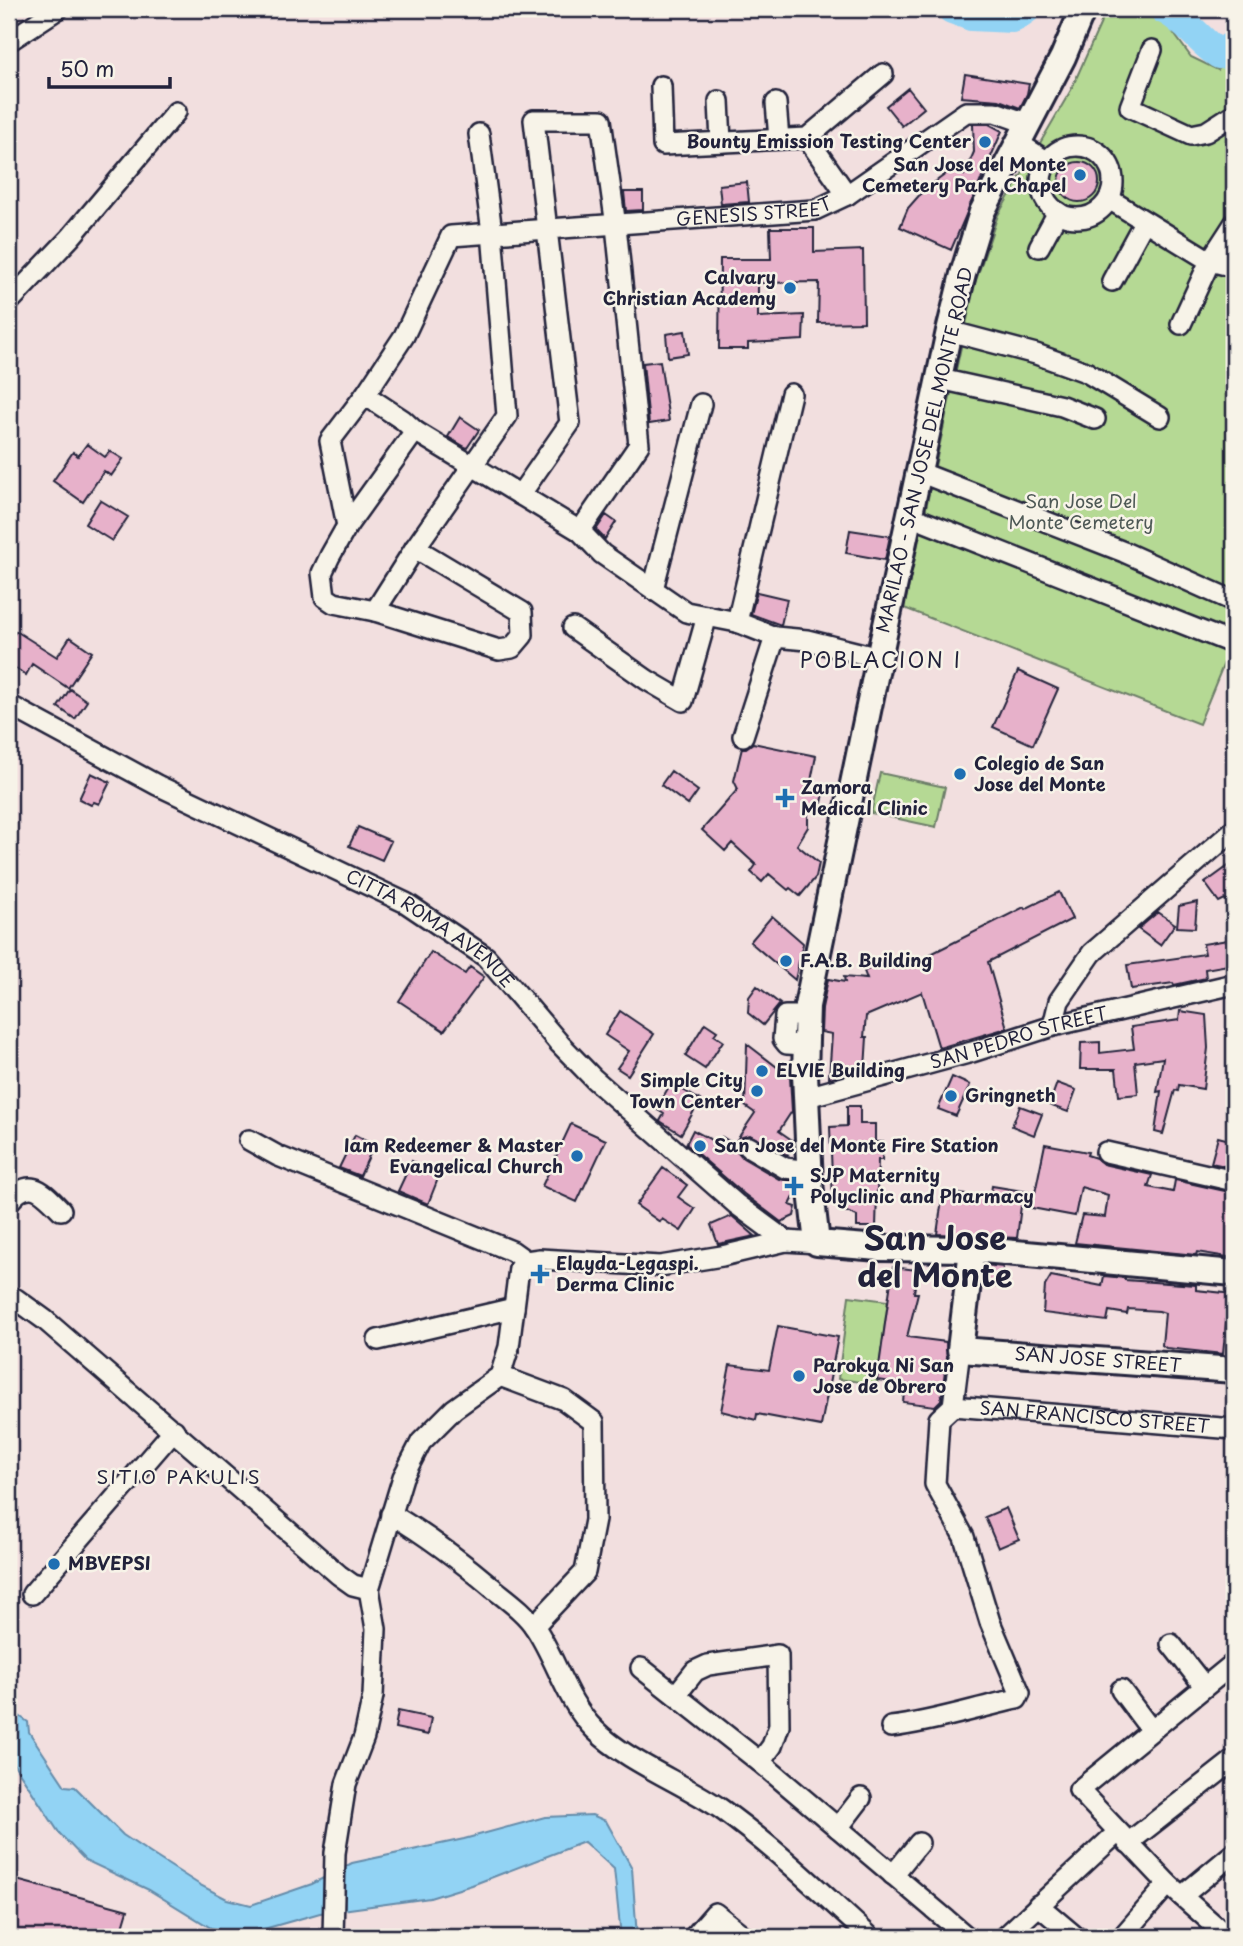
<svg xmlns="http://www.w3.org/2000/svg" width="1243" height="1946" font-family="'Playpen Sans',sans-serif">
	<style>
		.green { fill: #b5d994; stroke: #6c7e68; stroke-width: 2 }
		.water { fill: #92d3f4; stroke: #658caa; stroke-width: 2 }
		.lines { fill: none; stroke-linecap: round; stroke-linejoin: round }
		.river { stroke: #92d3f4; stroke-width: 30 }
		.building { fill: #e7b1ca; stroke: #22223b; stroke-width: 2 }
		.minor-casing { stroke: #22223b; stroke-width: 24 }
		.major-casing { stroke: #22223b; stroke-width: 30 }
		.minor { stroke: #f7f3e8; stroke-width: 19 }
		.major { stroke: #f7f3e8; stroke-width: 24 }
		.poi-dot { fill: #1f6fb2; stroke: #f7f3e8; stroke-width: 2.5 }
		.labels { text-anchor: middle; stroke-width: 5; stroke-linejoin: round; paint-order: stroke }
		.poi-label { font-size: 18px; font-weight: bold; fill: #22223b; stroke: #f7f3e8; text-anchor: start }
		.street-label { font-size: 18px; fill: #22223b; stroke: #f7f3e8 }
		.park-label { font-size: 18px; fill: #4e5956; stroke: #f7f3e8 }
		.neighbourhood-label { font-size: 19px; letter-spacing: 2px; fill: #22223b; stroke: #f7f3e8 }
		.quarter-label { font-size: 21px; letter-spacing: 2px; fill: #22223b; stroke: #f7f3e8 }
		.town-label { font-size: 32px; font-weight: bold; fill: #22223b; stroke: #f7f3e8 }
	</style>
	<rect width="100%" height="100%" fill="#f2dfdf"/>
	<filter id="ink" filterUnits="userSpaceOnUse"><feTurbulence type="fractalNoise" baseFrequency=".0143" numOctaves="2"/><feDisplacementMap in="SourceGraphic" scale="14" xChannelSelector="R" yChannelSelector="G"/><feConvolveMatrix kernelMatrix="1 2 1 2 8 2 1 2 1" color-interpolation-filters="sRGB"/></filter>
	<g filter="url(#ink)">
		<path class="green" d="M1107,9H1156L1191,57L1218,70L1234,53V666L1224,663L1199,724L904,608L975,283L998,215L1071,90Z
			M880,773L945,787L936,827L871,813Z
			M849,1296L888,1301L877,1384L838,1379Z"/>
		<path class="water" d="M9,1709L28,1722L29,1732L65,1786L75,1787L123,1835L150,1853L200,1885L227,1899L251,1905L312,1884L352,1863L464,1839L545,1817L592,1815L606,1821L632,1868L637,1937H621L614,1869L584,1842L472,1885L430,1898L320,1913L243,1935L211,1928L149,1890L85,1860L60,1834L9,1757Z"/>
		<g class="lines">
			<path class="river" d="M952,9L971,16L1013,18L1026,9
				M1164,9C1186,19 1199,41 1219,54L1234,45"/>
		</g>
		<path class="building" d="M965,74L1029,84L1027,94L1020,108L999,100L961,97Z
			M908,88L924,108L902,126L886,106Z
			M973,124H989L1002,131L951,250L900,227L908,208L923,191L954,168L964,175L974,152Z
			M1059 182a20 20 0 1 1 40 0a20 20 0 1 1-40 0Z
			M747,182L749,202L721,204L719,185Z
			M624,192H643V210L626,211Z
			M770,228H814V252L863,250L864,322L818,323L819,282L758,283V317L804,315L803,340L748,343V349H719L720,259H771Z
			M685,331L688,354L668,357L666,334Z
			M660,361L669,421L649,424L643,363Z
			M460,417L479,430L467,448L448,437Z
			M87,444L105,457L110,451L123,459L111,476L104,471L83,502L53,481L73,452L78,456Z
			M100,500L128,517L112,541L85,524Z
			M606,515L616,522L605,539L596,530Z
			M850,530L890,536L885,560L846,553Z
			M757,592L787,599L781,625L751,614Z
			M16,631L57,657L70,637L92,652L68,688L32,664L26,675L9,664V642Z
			M1018,671L1058,689L1033,745L993,727Z
			M70,689L87,701L75,719L58,707Z
			M753,743L816,756L810,786L825,789L821,807L808,812V827L797,845L819,863L816,877L800,896L790,888L788,890L769,874L762,882L751,872L756,865L732,843L725,851L702,830L738,789L734,781L742,748H746Z
			M671,771L698,791L688,805L661,785Z
			M91,773L110,782L99,804L94,802L91,805L79,799Z
			M358,827L391,841L382,860L349,846Z
			M1234,862V907L1225,899L1219,902L1205,883Z
			M1059,892L1072,919L988,962L1007,1028L939,1048L922,992L866,1016L864,1037H867L865,1069L829,1078L832,1034L821,1032L822,1008L828,979L845,982L844,977L867,979L864,971L901,956L905,967L1024,907L1025,909Z
			M1197,902L1195,928L1177,927L1179,906Z
			M1158,912L1175,924L1160,945L1138,929Z
			M772,916L803,943L795,980L750,942Z
			M1234,939V964L1205,969L1206,978L1174,985L1173,983L1131,989L1127,965L1205,954L1203,944Z
			M431,952L465,974L470,967L484,977L444,1031L399,1001Z
			M757,986L780,1004L763,1025L748,1013L749,997Z
			M620,1011L654,1034L628,1075L617,1068L629,1051L605,1035Z
			M1180,1011L1206,1015L1208,1048L1203,1089L1179,1085L1178,1091L1175,1090L1163,1134L1155,1132L1161,1091L1157,1092L1163,1058L1135,1062L1138,1094L1119,1096L1116,1069H1080L1081,1043L1100,1042V1053L1134,1049L1131,1027L1179,1020Z
			M705,1023L717,1031L714,1035L723,1041L705,1069L685,1056Z
			M747,1044L790,1077L792,1111L779,1131L792,1140L787,1148L791,1150L787,1155L750,1135L742,1137L737,1146L738,1152L743,1158L779,1179L795,1182L796,1193L790,1205L796,1207L794,1216L781,1222L744,1194L686,1144L693,1130L719,1144L722,1137L734,1144L755,1113L745,1106Z
			M952,1077L970,1085L956,1116L938,1109Z
			M671,1083L700,1100L681,1134L660,1121L664,1114L656,1109Z
			M1057,1083L1076,1090L1068,1112L1049,1105Z
			M847,1106H860V1124H875V1142H883L882,1160H878L876,1227H857V1216L844,1211L833,1201L830,1127L847,1126Z
			M1020,1106L1042,1114L1034,1135L1012,1126Z
			M571,1124L606,1140L577,1202L542,1186Z
			M355,1135L374,1145L360,1176L339,1168Z
			M1218,1137L1234,1141V1168L1211,1163Z
			M1045,1144L1088,1152L1087,1155L1096,1158L1103,1164L1152,1175L1148,1187L1173,1192L1175,1180L1234,1193V1258L1197,1252L1196,1255L1075,1243L1082,1215L1105,1217L1108,1195L1081,1187L1075,1216L1021,1206L1017,1238L937,1234L943,1192L990,1198L992,1186L1035,1193Z
			M412,1161L439,1176L428,1204L398,1191Z
			M663,1168L687,1185L678,1197L695,1209L681,1231L662,1219L660,1222L636,1205Z
			M732,1216L755,1236L718,1244L711,1225Z
			M985,1265L1003,1267L1001,1287L983,1285Z
			M893,1267L917,1270L914,1293H918L907,1337L946,1342L947,1357L941,1400L935,1406L903,1402L905,1384L877,1380Z
			M1051,1276L1102,1286L1104,1276L1125,1278V1280L1196,1285V1290L1234,1294V1324L1226,1323L1223,1354L1166,1348L1162,1345L1165,1313L1159,1311L1128,1309L1127,1314L1109,1311L1107,1321L1043,1313L1045,1286Z
			M778,1326L838,1337L821,1426L757,1414L756,1420L721,1411L730,1365L769,1370Z
			M1006,1508L1019,1539L998,1548L985,1517Z
			M398,1711L431,1718L428,1735L395,1728Z
			M9,1878L128,1910L120,1937H9Z"/>
		<g class="lines">
			<g class="minor-casing">
				<g id="minor">
					<path d="M9,41L58,9"/>
					<path d="M1152,50L1130,107L1191,135L1206,132L1234,114"/>
					<path d="M661,86L663,145L807,138L883,74"/>
					<path d="M719,101L721,142"/>
					<path d="M776,103L779,139"/>
					<path d="M807,138L847,195"/>
					<path d="M1018,143L1048,162"/>
					<circle cx="1077" cy="182" r="36"/>
					<path d="M1109,199L1210,261L1234,267"/>
					<path d="M1039,247L1058,212"/>
					<path d="M1112,281L1144,222"/>
					<path d="M9,302L70,238L176,112"/>
					<path d="M1181,324L1210,261L1234,224"/>
					<path d="M949,331L1036,354L1086,372L1160,417"/>
					<path d="M940,379L1062,406L1095,419"/>
					<path d="M365,395L403,420L415,431L580,531L602,554L686,612L737,622L775,637L807,640L879,658"/>
					<path d="M919,472L1124,552L1229,599"/>
					<path d="M520,495L570,423L534,120H601L616,226L639,445L580,531"/>
					<path d="M910,516L1234,644"/>
					<path id="s1" d="M347,526L330,441L365,395L404,336L451,236L815,210L847,195L966,112H995L1029,124"/>
					<path d="M415,548L522,612L523,635L512,648L499,650L375,611L334,603L325,597L322,573L330,556L347,526L415,431"/>
					<path d="M653,589L701,404"/>
					<path d="M375,611L415,548L507,416L492,232L479,134"/>
					<path d="M737,622L791,394"/>
					<path d="M573,628L647,680L683,701L707,616"/>
					<path id="s2" d="M9,705L157,785L406,903L486,957L560,1044L594,1079L736,1204L786,1241"/>
					<path d="M743,736L775,637"/>
					<path d="M1053,1026L1059,1001L1092,953L1234,830"/>
					<path d="M806,1045L787,1044L783,1039L785,1016H807"/>
					<path id="s3" d="M807,1097L972,1052L1053,1026L1234,984"/>
					<path d="M249,1140L278,1156L512,1251L526,1261"/>
					<path d="M749,1147L785,1168L810,1171"/>
					<path d="M1106,1152L1234,1181"/>
					<path d="M9,1202C30,1175 43,1192 61,1210"/>
					<path d="M526,1261L540,1259L660,1266L722,1256L786,1241L817,1243"/>
					<path d="M9,1297L16,1299L45,1320L339,1575L353,1585L369,1589"/>
					<path d="M378,1340L514,1308"/>
					<path d="M500,1376L564,1400L594,1422L595,1520L585,1572L534,1626"/>
					<path id="s4" d="M953,1406L1234,1429"/>
					<path d="M953,1406L960,1350"/>
					<path d="M391,1514C428,1536 461,1561 494,1589C509,1601 526,1613 536,1629C557,1661 567,1703 595,1730C626,1761 683,1783 721,1809C774,1847 822,1893 870,1937"/>
					<path d="M32,1594L174,1430"/>
					<path d="M1171,1644L1204,1686"/>
					<path d="M641,1668L760,1762L967,1937"/>
					<path d="M1121,1690L1151,1730"/>
					<path d="M676,1695L695,1671L708,1665L778,1655L779,1726L772,1746L760,1762"/>
					<path d="M891,1727C934,1722 975,1708 1017,1699L1020,1693L990,1622L964,1537L935,1484L939,1419L953,1406"/>
					<path d="M838,1828L861,1798"/>
					<path d="M1128,1843L1234,1760"/>
					<path d="M893,1875L919,1843"/>
					<path d="M1182,1896L1234,1853"/>
					<path d="M1038,1905L1076,1937"/>
					<path d="M333,1937L335,1853L346,1784L364,1737L373,1696L376,1629L369,1589L403,1477L421,1442L454,1409L500,1376L509,1347L519,1268L526,1261"/>
					<path d="M694,1937L715,1913L745,1937"/>
					<path d="M1005,1937L1118,1832"/>
					<path d="M1122,1937L1168,1884"/>
					<path d="M1228,1937L1168,1884L1079,1790L1234,1663"/>
				</g>
			</g>
			<g class="major-casing">
				<g id="major">
					<path d="M1083,9L1063,57L982,212L963,274L949,331L879,658L807,1006L805,1074L810,1183L817,1243L879,1248L972,1249L1234,1273"/>
					<path id="s5" d="M972,1249L960,1350L1234,1370"/>
				</g>
			</g>
			<use href="#minor" class="minor"/>
			<use href="#major" class="major"/>
		</g>
	</g>
	<g class="poi-dot">
		<circle cx="985" cy="142" r="7"/>
		<circle cx="1080" cy="175" r="7"/>
		<circle cx="790" cy="288" r="7"/>
		<circle cx="960" cy="774" r="7"/>
		<path d="M781.5 787.5h7v7h7v7h-7v7h-7v-7h-7v-7h7z"/>
		<circle cx="786" cy="961" r="7"/>
		<circle cx="762" cy="1071" r="7"/>
		<circle cx="757" cy="1091" r="7"/>
		<circle cx="951" cy="1096" r="7"/>
		<circle cx="700" cy="1146" r="7"/>
		<circle cx="577" cy="1156" r="7"/>
		<path d="M790.5 1175.5h7v7h7v7h-7v7h-7v-7h-7v-7h7z"/>
		<path d="M536.5 1263.5h7v7h7v7h-7v7h-7v-7h-7v-7h7z"/>
		<circle cx="799" cy="1376" r="7"/>
		<circle cx="54" cy="1564" r="7"/>
	</g>
	<g class="labels">
		<g class="poi-label">
			<text x="971" y="148" text-anchor="end">Bounty Emission Testing Center</text>
			<text x="1066" y="171" text-anchor="end">San Jose del Monte<tspan x="1066" dy="21">Cemetery Park Chapel</tspan></text>
			<text x="776" y="284" text-anchor="end">Calvary<tspan x="776" dy="21">Christian Academy</tspan></text>
			<text x="974" y="770">Colegio de San<tspan x="974" dy="21">Jose del Monte</tspan></text>
			<text x="801" y="794">Zamora<tspan x="801" dy="21">Medical Clinic</tspan></text>
			<text x="800" y="967">F.A.B. Building</text>
			<text x="776" y="1077">ELVIE Building</text>
			<text x="743" y="1087" text-anchor="end">Simple City<tspan x="743" dy="21">Town Center</tspan></text>
			<text x="965" y="1102">Gringneth</text>
			<text x="563" y="1152" text-anchor="end">Iam Redeemer &amp; Master<tspan x="563" dy="21">Evangelical Church</tspan></text>
			<text x="714" y="1152">San Jose del Monte Fire Station</text>
			<text x="810" y="1182">SJP Maternity<tspan x="810" dy="21">Polyclinic and Pharmacy</tspan></text>
			<text x="556" y="1270">Elayda-Legaspi.<tspan x="556" dy="21">Derma Clinic</tspan></text>
			<text x="813" y="1372">Parokya Ni San<tspan x="813" dy="21">Jose de Obrero</tspan></text>
			<text x="68" y="1570">MBVEPSI</text>
		</g>
		<g class="street-label">
			<text dy="6" stroke="none"><textPath href="#s1" startOffset="630">GENESIS STREET</textPath></text>
			<text transform="translate(925 450) rotate(-77)" y="6">MARILAO - SAN JOSE DEL MONTE ROAD</text>
			<text dy="6" stroke="none"><textPath href="#s2" startOffset="478">CITTA ROMA AVENUE</textPath></text>
			<text dy="6" stroke="none"><textPath href="#s3" startOffset="220">SAN PEDRO STREET</textPath></text>
			<text dy="6" stroke="none"><textPath href="#s5" startOffset="240">SAN JOSE STREET</textPath></text>
			<text dy="6" stroke="none"><textPath href="#s4" startOffset="142">SAN FRANCISCO STREET</textPath></text>
		</g>
		<g class="park-label">
			<text x="1081" y="508">San Jose Del<tspan x="1081" dy="21">Monte Cemetery</tspan></text>
		</g>
		<g class="neighbourhood-label">
			<text x="179" y="1484">SITIO PAKULIS</text>
		</g>
		<g class="quarter-label">
			<text x="881" y="668">POBLACION I</text>
		</g>
		<g class="town-label">
			<text x="935" y="1250">San Jose<tspan x="935" dy="37">del Monte</tspan></text>
		</g>
	</g>
	<rect width="1243" height="1946" fill="none" stroke="#f7f3e8" stroke-width="35"/>
	<rect x="18" y="18" width="1208" height="1911" fill="none" stroke="#22223b" stroke-width="2.5" filter="url(#ink)"/>
	<path d="M49 77v10h121v-10" fill="none" stroke="#22223b" stroke-width="3.5"/>
	<text x="60" y="77" font-size="21" fill="#22223b" stroke="#f7f3e8" stroke-width="5" paint-order="stroke">50 m</text>
</svg>
